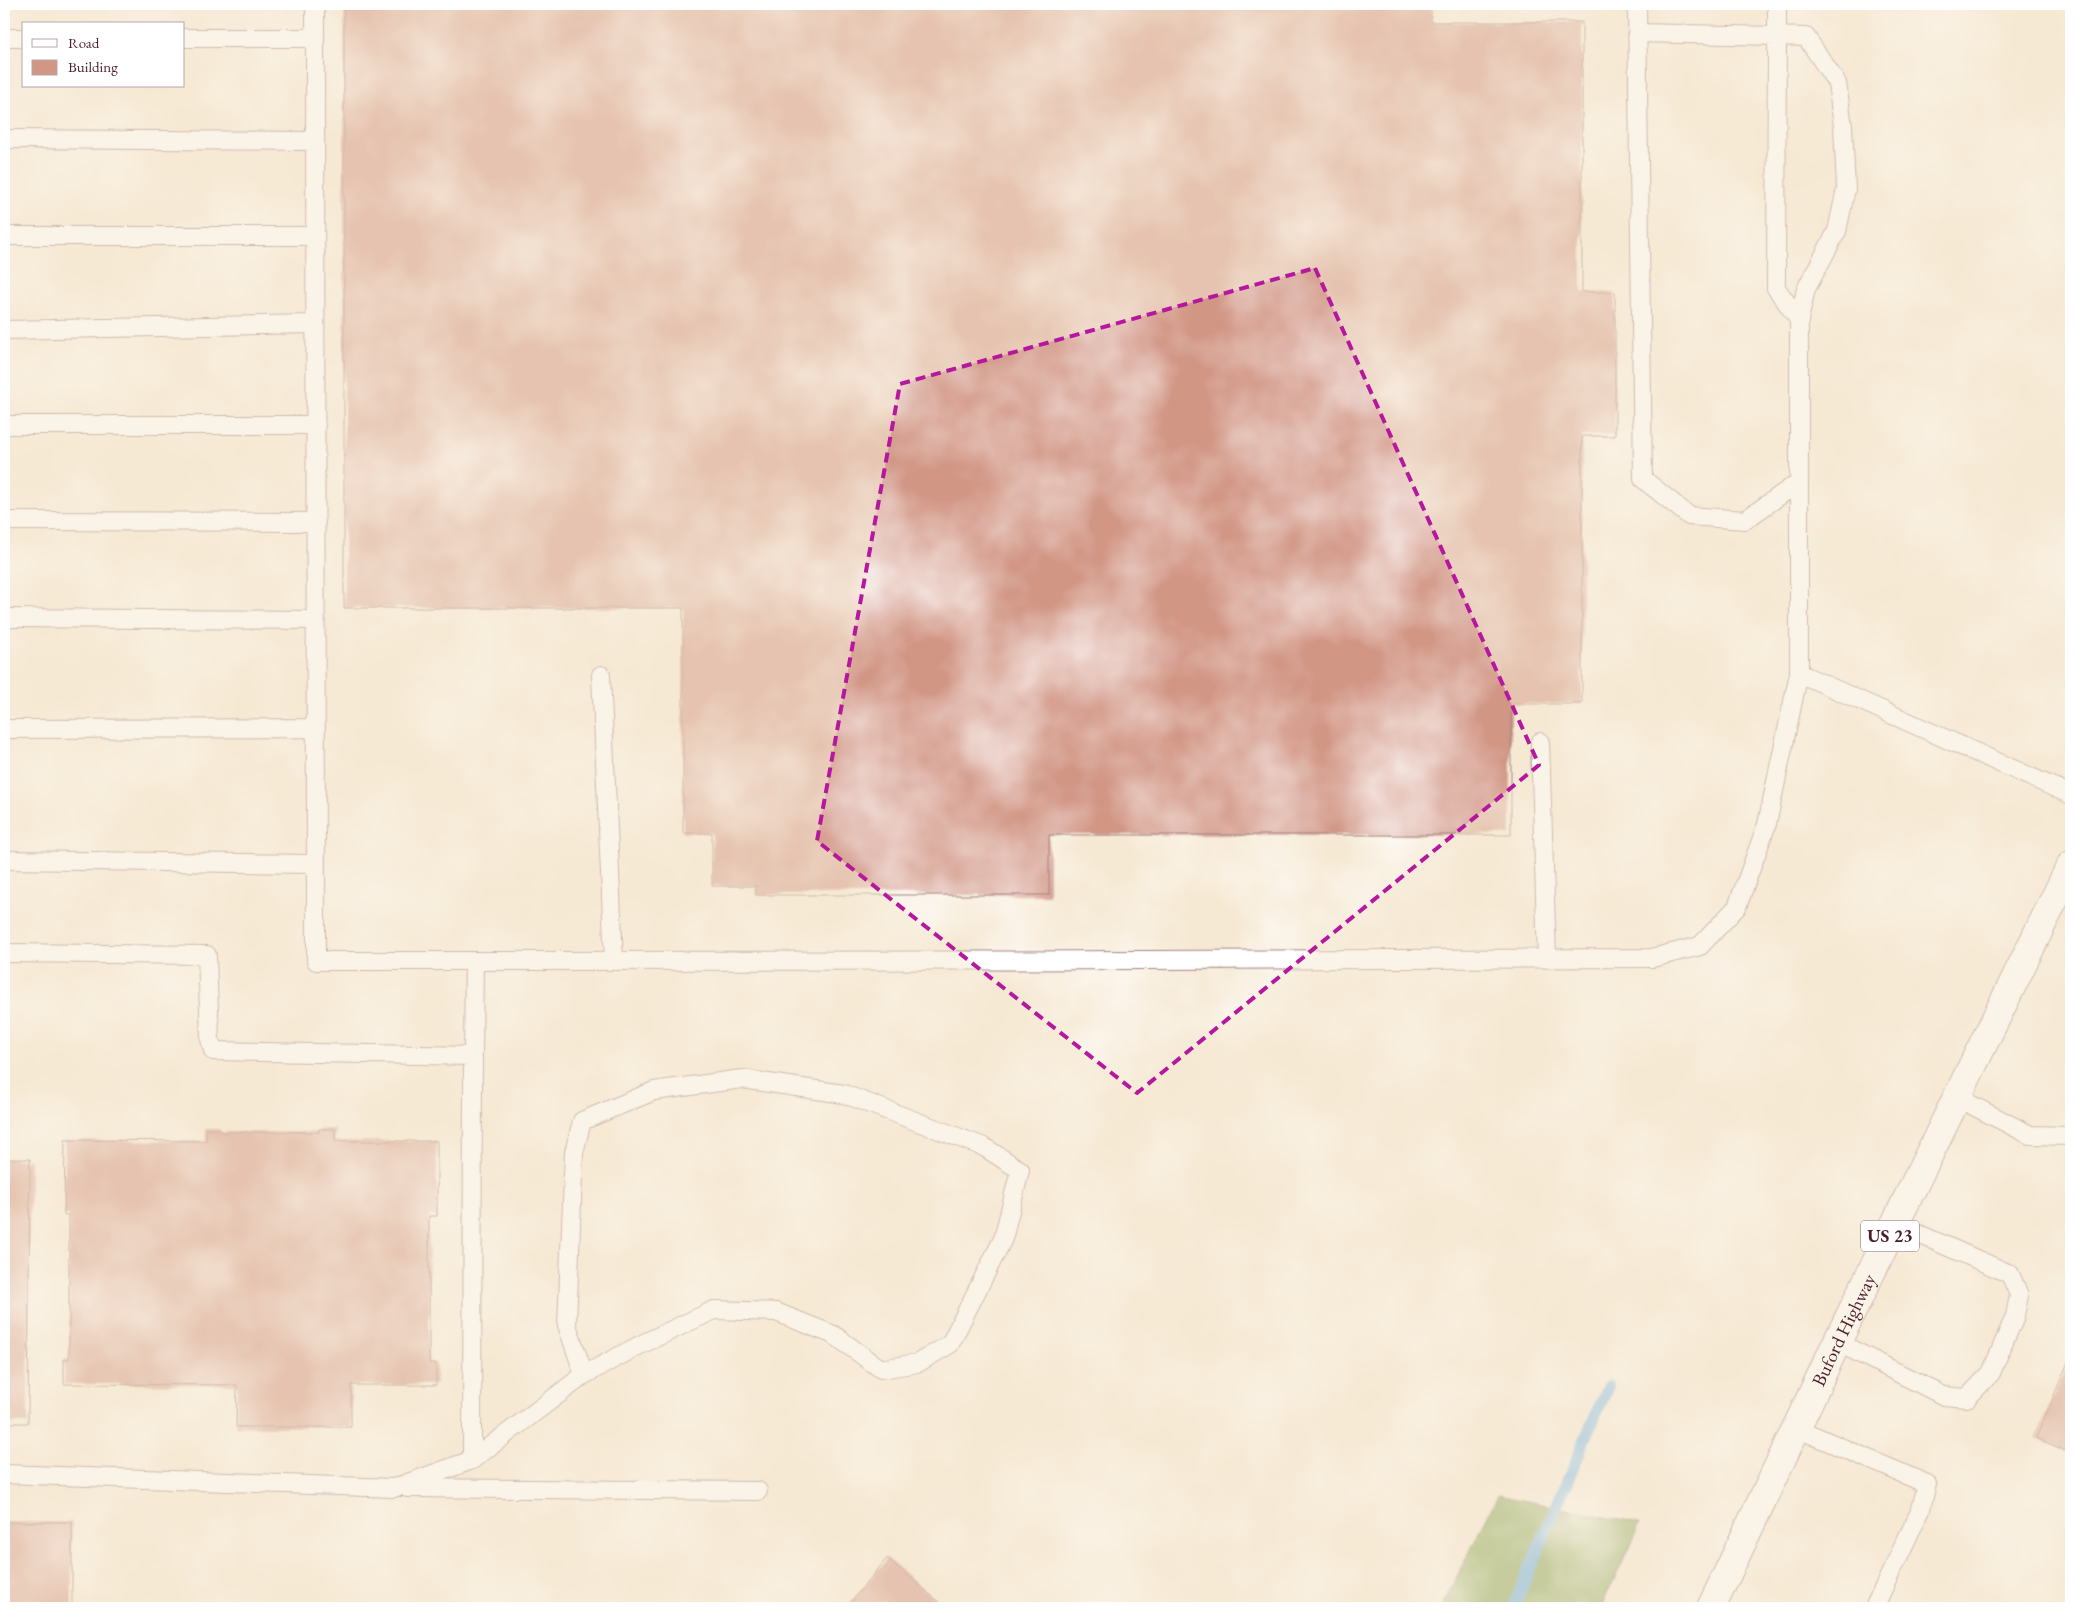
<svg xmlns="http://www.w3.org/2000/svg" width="2075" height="1612" font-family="'EB Garamond',serif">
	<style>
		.forest { fill: #8ca95c; stroke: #6b6444 }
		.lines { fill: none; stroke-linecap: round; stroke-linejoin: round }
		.stream { stroke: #6eb1e3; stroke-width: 12 }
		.building { fill: #d29685 }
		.lane-casing { stroke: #a08480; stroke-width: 20 }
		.primary-casing { stroke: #a08480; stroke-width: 30 }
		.lane { stroke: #fff; stroke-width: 18 }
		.primary { stroke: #fff; stroke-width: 28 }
		.marked { fill: none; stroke: #b5179e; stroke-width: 4; stroke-dasharray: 10 6; stroke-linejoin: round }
		.labels { text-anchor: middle; stroke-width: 4.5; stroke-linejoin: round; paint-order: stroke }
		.shield { fill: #fff; stroke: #80626b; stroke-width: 1 }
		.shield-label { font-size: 18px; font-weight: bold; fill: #4a1f2b }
		.street-label { font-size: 19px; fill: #4a1f2b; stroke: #fff }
	</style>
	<rect width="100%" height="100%" fill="#fff"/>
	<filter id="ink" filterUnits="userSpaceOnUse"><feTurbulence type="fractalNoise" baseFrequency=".02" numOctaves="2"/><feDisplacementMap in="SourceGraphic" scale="10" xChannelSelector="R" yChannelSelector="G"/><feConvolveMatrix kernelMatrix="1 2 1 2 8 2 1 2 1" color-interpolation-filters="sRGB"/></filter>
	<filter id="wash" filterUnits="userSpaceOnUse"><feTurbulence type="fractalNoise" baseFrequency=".0096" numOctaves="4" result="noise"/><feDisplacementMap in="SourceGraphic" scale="20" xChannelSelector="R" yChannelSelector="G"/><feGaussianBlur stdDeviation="1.12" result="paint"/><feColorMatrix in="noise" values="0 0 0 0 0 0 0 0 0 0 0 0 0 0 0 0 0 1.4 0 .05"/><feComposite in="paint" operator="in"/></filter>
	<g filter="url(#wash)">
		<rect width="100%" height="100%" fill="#f6e9d4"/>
		<path class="forest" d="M1498,1495L1640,1524L1601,1608H1441Z"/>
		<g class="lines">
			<path class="stream" d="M1513,1608L1608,1386"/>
		</g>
		<g id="blocks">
			<path class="building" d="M344,4H1431V22H1582V292H1615V436H1582V704H1511V835H1049V895H756V886H712V833H683V608H344Z
				M206,1129H220V1132H319V1129H335V1141H437V1216H429V1363H436V1385H351V1427H236L237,1385L64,1384V1359H69V1215H64L65,1140L206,1141Z
				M4,1159H30L28,1423H4Z
				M2071,1355V1453L2036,1438Z
				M4,1522H72V1608H4Z
				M887,1558L946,1608H846Z"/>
		</g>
	</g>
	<g filter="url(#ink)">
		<use href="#blocks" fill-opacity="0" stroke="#a08480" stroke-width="1"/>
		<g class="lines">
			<g class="lane-casing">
				<path id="lane" d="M315,4L316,961C761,961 1207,961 1652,958L1700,946L1737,907L1767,824L1799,673V320L1806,289L1837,231L1846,189L1843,126L1837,83L1806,37L1777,36L1776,288L1799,320
					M1637,4L1643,479L1689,516L1745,520L1799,482
					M1637,33L1777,36V4
					M4,38H24
					M184,38H315
					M4,139L315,141
					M4,236H315
					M4,330L315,324
					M4,425H316
					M4,521L316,522
					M4,618L316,620
					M1799,673L2071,795
					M601,675L614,961
					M4,729L316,728
					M1540,742L1547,959
					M4,860L316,864
					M4,953L207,955L210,1039L213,1051L473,1056L472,1460
					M473,1056L474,961
					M1958,1098L2030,1135L2071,1136
					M1837,1342L1944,1396L1967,1398L1991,1373L2015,1316L2019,1295L2010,1274L1896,1224
					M1796,1428L1927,1484L1921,1509L1874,1608
					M4,1474L394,1488L472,1460L584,1375L638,1346L714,1310L776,1312L834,1335L881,1369L918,1363L950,1344L1003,1239L1020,1170L984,1147L844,1094L742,1079L654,1091L582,1121L574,1152L567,1325L584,1375
					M407,1488L758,1491"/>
			</g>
			<g class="primary-casing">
				<g id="primary">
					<path id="s1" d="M1711,1608L1837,1342L2071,865"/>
				</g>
			</g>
			<use href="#lane" class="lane"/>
			<use href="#primary" class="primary"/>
		</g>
	</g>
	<path d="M0 0H2075V1612H0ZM1315,268L1539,765L1137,1093L817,841L900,384Z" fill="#f6e9d4" fill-opacity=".55" fill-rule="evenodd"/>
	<path class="marked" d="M1315,268L1539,765L1137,1093L817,841L900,384Z"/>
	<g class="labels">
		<rect class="shield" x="1861" y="1220.5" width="58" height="31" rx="4"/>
		<g class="shield-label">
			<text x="1890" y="1242">US 23</text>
		</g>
		<g class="street-label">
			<text dy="7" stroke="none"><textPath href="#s1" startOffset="308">Buford Highway</textPath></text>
		</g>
	</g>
	<rect width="2075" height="1612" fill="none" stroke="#fff" stroke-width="20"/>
	<rect x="22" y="22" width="162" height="65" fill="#ffffff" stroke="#b7a5aa"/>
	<rect x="32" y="39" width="25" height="8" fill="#ffffff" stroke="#b7a5aa"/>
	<text x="68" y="48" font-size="15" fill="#4a1f2b">Road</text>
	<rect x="32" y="60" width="25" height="15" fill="#d29685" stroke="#b7a5aa"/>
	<text x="68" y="72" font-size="15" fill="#4a1f2b">Building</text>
</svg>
